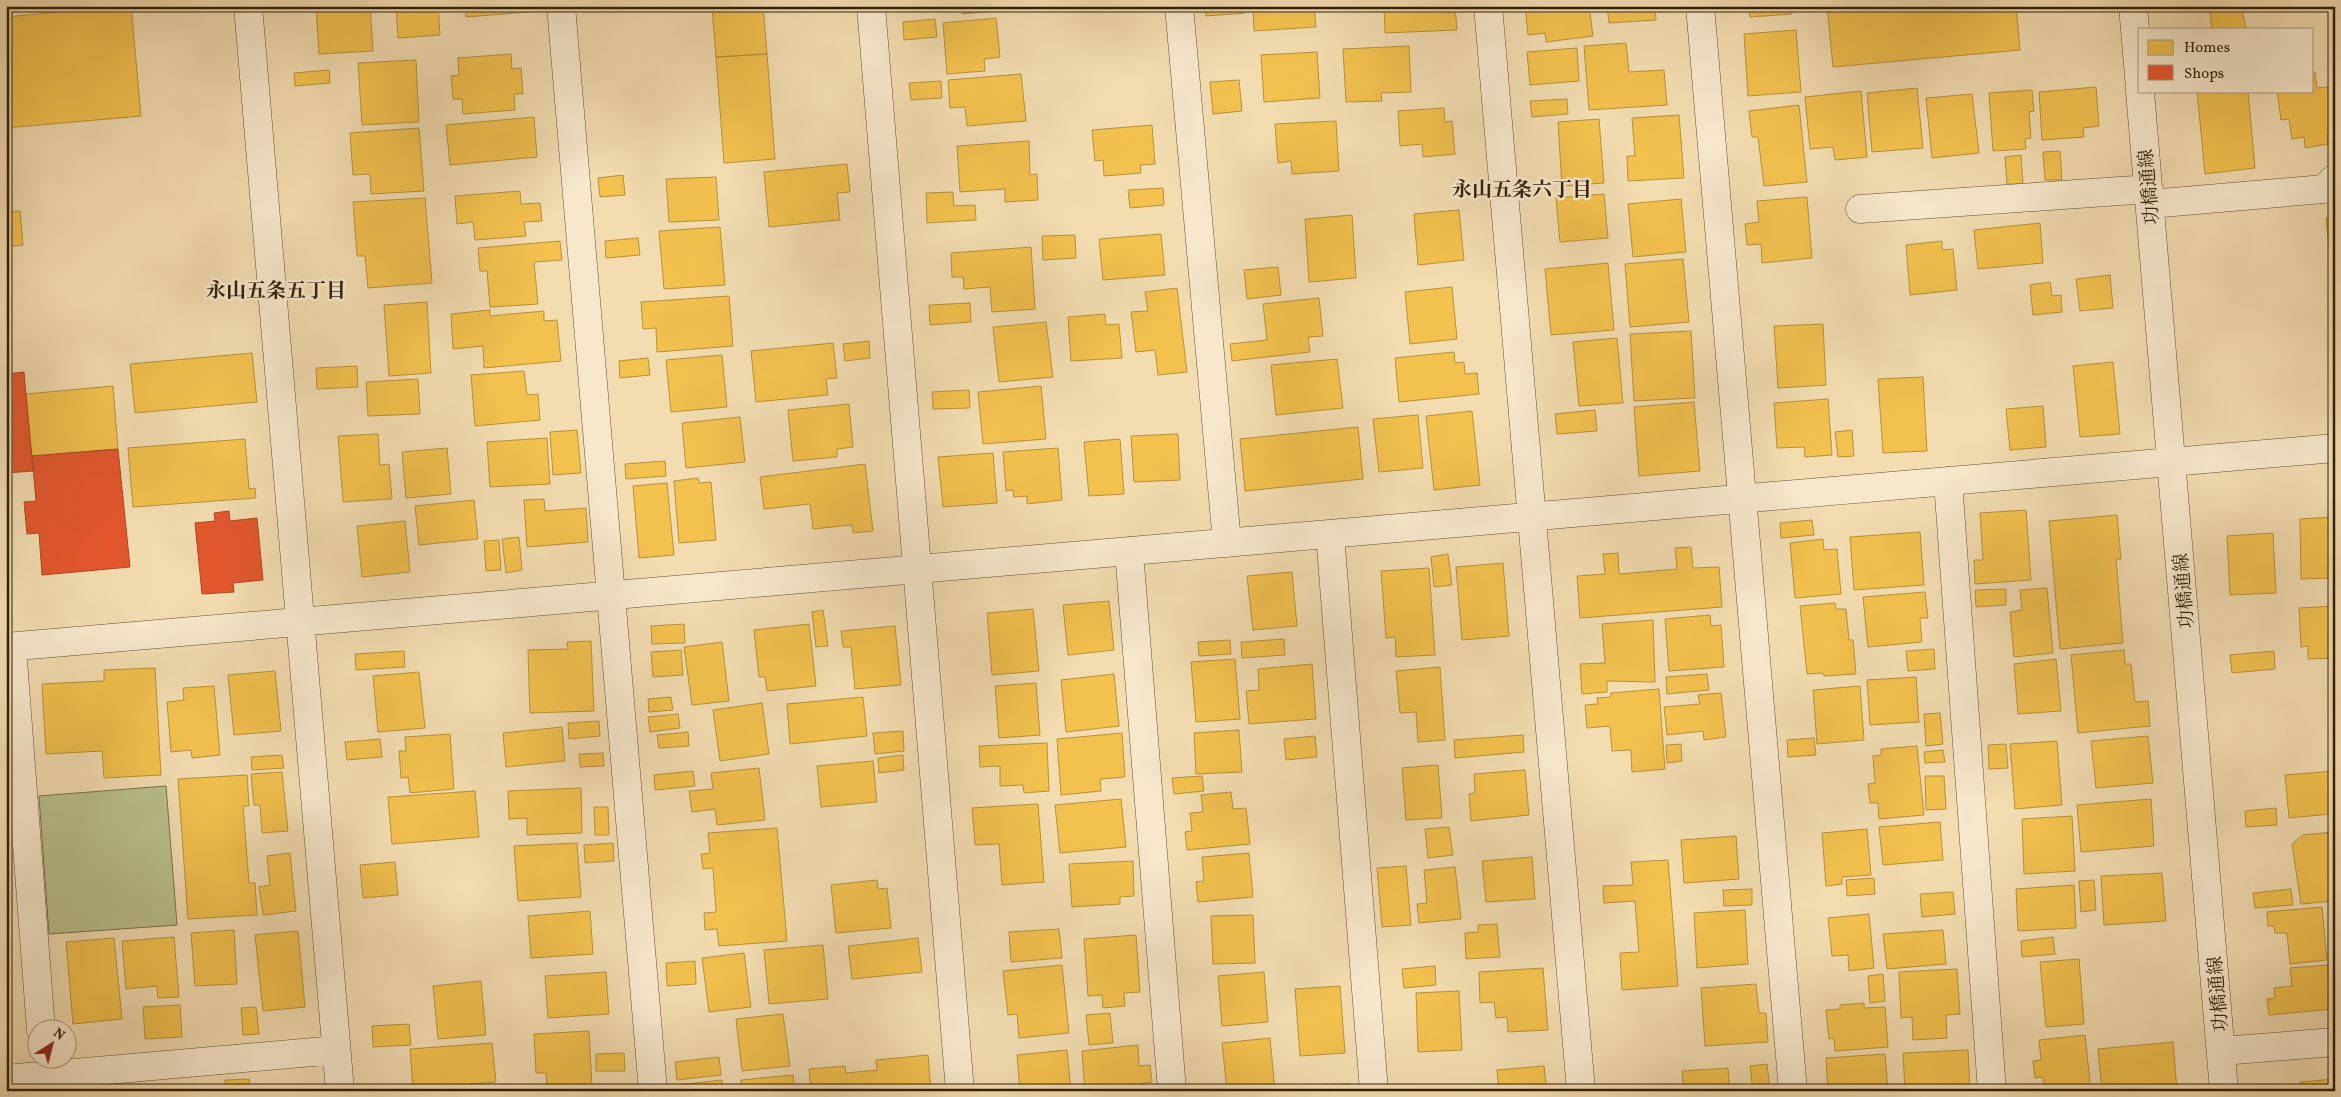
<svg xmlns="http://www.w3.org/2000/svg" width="2341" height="1097" font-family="Vollkorn,'Noto Serif JP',serif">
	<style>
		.green { fill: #b9c08c; stroke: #75704b }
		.homes { fill: #f2c14e; stroke: #b8913a }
		.shops { fill: #e4572e; stroke: #ae4723 }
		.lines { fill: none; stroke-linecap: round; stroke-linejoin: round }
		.minor-casing { stroke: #615034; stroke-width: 29 }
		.minor { stroke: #f7e8cc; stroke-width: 28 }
		.labels { text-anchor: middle; stroke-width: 5; stroke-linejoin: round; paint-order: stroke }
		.street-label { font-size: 19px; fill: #31210a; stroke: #f7e8cc }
		.neighbourhood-label { font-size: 20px; font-weight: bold; fill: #31210a; stroke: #f7e8cc }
	</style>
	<rect width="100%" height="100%" fill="#f2dcb0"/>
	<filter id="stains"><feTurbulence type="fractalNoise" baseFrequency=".004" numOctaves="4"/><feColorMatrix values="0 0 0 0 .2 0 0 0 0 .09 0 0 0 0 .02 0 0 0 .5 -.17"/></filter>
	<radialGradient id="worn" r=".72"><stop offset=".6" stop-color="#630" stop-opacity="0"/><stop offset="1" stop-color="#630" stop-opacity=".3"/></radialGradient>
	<path class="green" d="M166,786L177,925L49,934L39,796Z"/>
	<path class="homes" d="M121,6H131L141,116L6,128V17Z
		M316,6H370L373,51L319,54Z
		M396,6H438L440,35L398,38Z
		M465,6H527L528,12L466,17Z
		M712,6H763L767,54L716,57Z
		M961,6H1008V10L962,14Z
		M1205,6H1244L1245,13L1206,16Z
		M1253,6H1314L1316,27L1254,31Z
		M1384,6H1455L1457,30L1385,33Z
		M1525,6H1589L1593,36L1546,42L1545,33L1528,35Z
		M1607,6H1655L1656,20L1609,23Z
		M1749,6H1792V14L1750,17Z
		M1827,6H2016L2020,50L1833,67Z
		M2209,6H2241L2246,29H2212Z
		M996,18L1000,57L984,59L985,71L947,74L943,23Z
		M935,19L937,37L904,40L903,22Z
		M1796,30L1801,92L1748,96L1744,34Z
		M1626,43L1629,72L1664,70L1667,105L1589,110L1584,46Z
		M1409,46L1411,92L1381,93L1382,101L1346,102L1343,49Z
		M1577,48L1579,81L1530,85L1527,52Z
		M1317,52L1320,98L1264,102L1261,55Z
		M511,54L512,69L521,68L523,94H514L515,110L463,114L462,99H453L451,76L459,75L458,58Z
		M767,54L775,159L724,163L716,57Z
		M416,60L419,122L362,125L358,63Z
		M329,70L330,83L295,86L294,73Z
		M2312,72H2315L2317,88L2335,86V134L2327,135L2328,144L2305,148L2304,137L2292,139L2289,119L2281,120L2277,91H2312Z
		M1021,74L1026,121L967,126L965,107L950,108L948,80Z
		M1239,80L1242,111L1213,114L1210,82Z
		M941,81L942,98L911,100L909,83Z
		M2096,87L2099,126L2083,128L2084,137L2042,140L2039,92Z
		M1917,88L1923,148L1872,152L1867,93Z
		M2032,90L2034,111L2029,112L2031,138L2025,139L2026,149L1993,151L1989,93Z
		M1861,91L1867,157L1835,160L1833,147L1810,149L1805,97Z
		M2197,91H2248L2255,168L2205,174Z
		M1972,94L1979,153L1932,158L1926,98Z
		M1567,99L1568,114L1532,117L1530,101Z
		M1799,105L1807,182L1764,186L1758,137H1752L1749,111Z
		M1444,108L1445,122L1452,121L1455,154L1423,157L1422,144L1400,146L1398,111Z
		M1679,115L1684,178L1628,181L1627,156H1635L1632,118Z
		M534,117L537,157L450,165L446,125Z
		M1599,119L1604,183L1562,186L1558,122Z
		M1336,121L1339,171L1292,174L1291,161L1278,163L1275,124Z
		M1152,125L1155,164L1140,165L1141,173L1104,176L1103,160L1095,161L1092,130Z
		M419,128L424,191L371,194L370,174L353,175L350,133Z
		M1029,141L1030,175L1037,174L1038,200L1005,202V189L960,192L957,146Z
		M2060,151L2062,180H2045L2043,152Z
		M2021,155L2023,184H2007L2005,157Z
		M847,164L850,192L837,193L840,220L769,227L764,172Z
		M623,175L625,195L600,197L598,178Z
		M716,177L719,220L669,222L666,179Z
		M1163,188L1164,205L1130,208L1128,190Z
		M520,191L521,204L540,203L542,221L524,222L526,236L475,240L473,222L457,224L455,196Z
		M953,192L954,206L975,205L976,220L927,223L926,193Z
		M1604,194L1608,238L1560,242L1556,198Z
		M1807,197L1812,258L1762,263L1761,244L1747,245L1745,224L1759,222L1757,201Z
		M425,198L432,283L368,288L365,256H357L353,202Z
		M1681,199L1686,252L1633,257L1628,204Z
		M1459,210L1464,260L1418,265L1414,214Z
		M20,211L23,245L6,247V212Z
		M1352,215L1356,278L1309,282L1305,219Z
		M2326,218H2335V301Z
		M2040,223L2043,263L1978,269L1974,230Z
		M720,227L725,285L664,289L659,231Z
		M1161,234L1165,275L1103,280L1099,239Z
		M1075,235L1076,258L1043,260L1042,236Z
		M638,238L640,255L606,258L605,241Z
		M560,241L562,260L534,262L538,304L490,307L487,271H480L478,248Z
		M1942,241V250L1953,249L1957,290L1910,295L1906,245Z
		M1031,247L1035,309L992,312L990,287L964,289L963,277H952L951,253Z
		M1683,259L1689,322L1630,327L1625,264Z
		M1608,263L1614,330L1551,335L1545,269Z
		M1278,267L1281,295L1247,299L1244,270Z
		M2110,275L2113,308L2080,311L2076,279Z
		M2050,282L2052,296L2061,295L2062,312L2033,315L2030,285Z
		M1452,287L1457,339L1410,344L1405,292Z
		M1177,288L1187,372L1158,375L1155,350L1136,352L1131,312L1148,311L1145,292Z
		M729,296L733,346L657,352L656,328L643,329L641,302Z
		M1319,298L1323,336L1308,337L1310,352L1232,361L1230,344L1267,340L1263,304Z
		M427,302L431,373L389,376L384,305Z
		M970,303L971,322L930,325L929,305Z
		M490,310V316L544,311V321L557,320L561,361L484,368L483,346L453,349L451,314Z
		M1105,314L1106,325L1119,324L1122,358L1071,361L1068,317Z
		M1046,322L1053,377L999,382L993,327Z
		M1823,324L1826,385L1778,388L1774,326Z
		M1691,331L1695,398L1634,401L1630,334Z
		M1617,338L1623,403L1579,406L1573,342Z
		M869,341L870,358L845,361L843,344Z
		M833,343L837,378L826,379L828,395L756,402L751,351Z
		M1454,352L1455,363L1464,362L1465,374L1477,373L1479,394L1399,402L1395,358Z
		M252,353L257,402L135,413L130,364Z
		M722,355L727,407L671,412L666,360Z
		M648,358L650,375L620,378L619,361Z
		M1337,359L1343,408L1276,415L1271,365Z
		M2113,362L2120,434L2080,437L2073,366Z
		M357,366L358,387L317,389L316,368Z
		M524,371L527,395L538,394L540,420L475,426L471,375Z
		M1923,377L1927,451L1883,453L1878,379Z
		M418,379L420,414L368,416L366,382Z
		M113,386L118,449L32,456L26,394Z
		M1041,386L1046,439L983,444L978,392Z
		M969,390L970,408L933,409L932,392Z
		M1828,399L1832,455L1805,457L1804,447L1777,448L1774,403Z
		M1694,402L1700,471L1639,476L1634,407Z
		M849,404L853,447L837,449V457L793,461L788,410Z
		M2043,406L2046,447L2010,450L2006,409Z
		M1595,410L1597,431L1557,434L1555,414Z
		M1472,411L1480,485L1434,490L1426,416Z
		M1418,415L1423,468L1379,472L1373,419Z
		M740,417L745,462L686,468L682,423Z
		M1358,427L1363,479L1245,491L1240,439Z
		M577,430L581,473L553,475L550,432Z
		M1852,430L1854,456L1838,457L1835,432Z
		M378,434L380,465L389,464L392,499L343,502L338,436Z
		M1178,434L1180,480L1134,482L1131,436Z
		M547,438L550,484L490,487L487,442Z
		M245,439L249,489L255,488L256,498L133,507L128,448Z
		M1120,439L1124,494L1089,496L1084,442Z
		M447,448L451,494L406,498L402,452Z
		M1058,448L1062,500L1027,504V496L1014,497L1013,490L1006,491L1003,452Z
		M993,453L997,503L943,507L938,457Z
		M665,461L666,476L626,479L625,464Z
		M865,464L873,531L853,533L852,525L813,529L810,504L764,509L760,477Z
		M698,478L699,483L711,482L716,540L679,543L674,481Z
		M667,483L674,555L639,558L633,486Z
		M544,499L545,511L586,508L588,542L527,547L524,500Z
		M474,500L478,539L419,545L415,506Z
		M2026,510L2031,580L1975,584L1974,560H1983L1980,513Z
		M2117,515L2121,559H2116L2123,643L2060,649L2049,521Z
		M2335,517V578L2301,579L2300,519Z
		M1812,520L1814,535L1781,538L1780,523Z
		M405,521L410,572L362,577L357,526Z
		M1920,532L1924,585L1854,590L1850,537Z
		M2273,533L2276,593L2230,595L2227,536Z
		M519,537L522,570L506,573L502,539Z
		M1823,539L1824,550L1837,549L1841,594L1795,598L1790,543Z
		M499,540L501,570L486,571L484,541Z
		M1691,547L1693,568L1719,567L1722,607L1580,618L1577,576L1605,574L1603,554L1618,553L1619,574L1677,569L1675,548Z
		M1448,554L1452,585L1434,587L1431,557Z
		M1503,563L1509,636L1462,640L1456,567Z
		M1429,568L1435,655L1396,657L1395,637L1386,638L1381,571Z
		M1292,572L1297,626L1253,630L1247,576Z
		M2047,588L2053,653L2014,657L2010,612L2022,610L2020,590Z
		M2006,589V605L1976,607L1975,590Z
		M1925,592L1928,618H1920L1922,642L1868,647L1863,597Z
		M1109,601L1114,650L1068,655L1063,605Z
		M1835,603L1836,609H1846L1849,640H1853L1856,674L1824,676L1823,673L1807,674L1800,606Z
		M2335,606V658L2308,659V646L2301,647L2299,608Z
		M1033,609L1039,671L992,675L987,613Z
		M823,610L828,646L816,647L812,612Z
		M1710,615L1711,626L1721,625L1724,667L1669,671L1665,619Z
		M1653,620L1655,682L1607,681V692L1582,694L1580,664L1605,663L1602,624Z
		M684,624L685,643L652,644L651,626Z
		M809,624L816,686L767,691L765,677H759L754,630Z
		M895,626L901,685L855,689L851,647H843L841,631Z
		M1284,639L1285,655L1242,658L1241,642Z
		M1230,640L1231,654L1199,656L1198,642Z
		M591,641L594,711L530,713L528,650L568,649L567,642Z
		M722,642L729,701L692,705L684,647Z
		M1934,649L1935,669L1908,671L1906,651Z
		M681,650L683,675L653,677L651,652Z
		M2124,650L2125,664H2131L2135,702L2148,701L2150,726L2078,733L2071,655Z
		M404,651L405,667L356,670L355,654Z
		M2274,651L2275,669L2232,673L2230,655Z
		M1235,659L1240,719L1196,722L1191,662Z
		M2056,659L2061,711L2018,714L2014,664Z
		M1312,664L1316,719L1249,724L1246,691L1259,690L1258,669Z
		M1440,667L1445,740L1418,742L1416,712L1400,713L1396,671Z
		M155,668L161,775L104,778L102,751L46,754L42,684L104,681V670Z
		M275,671L281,731L234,735L228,675Z
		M419,672L425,728L378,732L373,676Z
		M1114,674L1119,726L1066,732L1061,680Z
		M1707,674L1709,690L1667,694L1666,677Z
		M1916,677L1919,722L1870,725L1867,680Z
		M1036,683L1040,735L999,738L995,686Z
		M214,686L220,755L192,758L191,750L171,752L167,702L184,700L183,688Z
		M1860,686L1864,740L1817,744L1813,690Z
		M1659,689L1665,769L1632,772L1631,750L1612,751L1610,726L1587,728L1585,705L1598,704L1597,698L1611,697V693Z
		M1721,693L1726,737L1704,740L1703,731L1667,735L1664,707L1700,704L1698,695Z
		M671,697L673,710L649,712L648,699Z
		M863,697L867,736L790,744L787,704Z
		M762,703L769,754L720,761L713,710Z
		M1940,713L1943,744L1926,746L1924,714Z
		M678,714L680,728L650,732L648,717Z
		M599,721L600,736L569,739L568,723Z
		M562,727L565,761L506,767L503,733Z
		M1239,730L1242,772L1196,774L1194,733Z
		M903,731L904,751L875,754L873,733Z
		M688,732L689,746L659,748L657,735Z
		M1122,733L1125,777L1100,779L1101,791L1061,795L1057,739Z
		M450,734L454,789L410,793L408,777L401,778L399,751H406L405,737Z
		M1523,735L1524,752L1455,758L1454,740Z
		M1315,736L1317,757L1286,760L1284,739Z
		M2148,736L2153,783L2096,788L2091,741Z
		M1814,738L1816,755L1788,757L1787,740Z
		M380,739L382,757L347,760L345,742Z
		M2057,741L2062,805L2015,809L2010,744Z
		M1047,743L1049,791L1024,793L1023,785L1000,786V766L980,767L979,746Z
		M1681,744L1682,761L1667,763L1666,745Z
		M2006,744L2008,768L1989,769L1988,745Z
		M1917,746L1924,815L1879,819L1878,803H1870L1868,784L1875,783L1873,756L1881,755V749Z
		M1943,750L1945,762L1925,763L1924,752Z
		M603,753L604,766L580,767L579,754Z
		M282,755L284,768L252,770L251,757Z
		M903,755L904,770L879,773L878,758Z
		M873,761L877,802L821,807L817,766Z
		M1438,765L1442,818L1406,820L1402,768Z
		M759,768L765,820L717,825L715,809L692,812L689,791L713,789L711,773Z
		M1525,770L1529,815L1471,821L1469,794L1475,793L1474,774Z
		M693,771L695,786L655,790L654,775Z
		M2335,771V805H2331V814L2289,818L2285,775Z
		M282,772L288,831L262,833L260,805H254L251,774Z
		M247,775L249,806H243L249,883H255L257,915L188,919L178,779Z
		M1202,776L1204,791L1174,794L1172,778Z
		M1925,776H1944L1946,809L1926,810Z
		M581,788L582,833L527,835V818L509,819L508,791Z
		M475,791L479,837L392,844L388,797Z
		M1231,792L1233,809L1246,808L1250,844L1187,850L1185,832L1192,831L1190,813L1203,812L1201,795Z
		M1121,799L1126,847L1060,853L1055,805Z
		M2151,799L2154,846L2081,852L2077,805Z
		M1038,804L1044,882L1002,885L999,844L975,845L972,808Z
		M594,807H608L609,835H595Z
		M2276,808L2277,825L2246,827L2245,811Z
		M2072,816L2075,871L2024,874L2022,819Z
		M1940,822L1943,860L1883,865L1879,827Z
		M1449,827L1453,855L1428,858L1425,829Z
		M777,828L787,941L719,946L717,929L705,930L704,913L716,912L713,868L703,869L701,854L710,853L708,833Z
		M1867,829L1871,875L1842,877V884L1826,886L1822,833Z
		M2335,832V901L2301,904L2292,844L2303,835Z
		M1736,836L1739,879L1684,883L1681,840Z
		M577,843L581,897L518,901L514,846Z
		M613,843L614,861L585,863L584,845Z
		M290,853L296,911L263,915L259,887L270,885L267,856Z
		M1249,853L1253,897L1198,902L1196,882L1204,881L1202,857Z
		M1532,857L1535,899L1486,902L1482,861Z
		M1668,860L1678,986L1622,990L1620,953L1639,952L1635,901L1604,903L1603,886L1633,885L1631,862Z
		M1133,861L1134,896L1120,897V904L1072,907L1069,864Z
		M395,862L398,895L363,898L360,865Z
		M1406,866L1411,925L1382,927L1377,868Z
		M1455,867L1461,919L1419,923L1417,904L1427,903L1424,870Z
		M2162,873L2166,921L2104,925L2101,876Z
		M1874,878L1875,894L1847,896L1846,880Z
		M877,880L878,889L887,888L891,928L836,933L831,885Z
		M2094,880L2096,910L2081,912L2079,881Z
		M2074,885L2076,928L2018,931L2016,889Z
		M1752,889V905L1724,906L1723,890Z
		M2291,889L2293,905L2255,908L2253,893Z
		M1953,892L1955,914L1922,917L1920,894Z
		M2322,907L2327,960L2290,964L2287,933H2275L2274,926H2268L2267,912Z
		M1745,910L1748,964L1697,968L1694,913Z
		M590,911L593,954L531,958L528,916Z
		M1869,914L1874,968L1849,971L1848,955L1832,956L1828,918Z
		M1253,915L1255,963L1213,964L1211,916Z
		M1497,924L1500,957L1466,959L1465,933L1478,932V925Z
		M1059,929L1062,958L1011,962L1009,932Z
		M234,930L237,984L195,986L191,933Z
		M1943,930L1946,964L1887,969L1883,934Z
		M298,931L305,1007L263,1011L255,935Z
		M1136,935L1140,992L1124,993L1125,1006L1103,1008L1102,995L1088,996L1084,939Z
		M174,937L179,997L158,998L157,986L126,989L122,941Z
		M2053,937L2055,954L2022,957L2021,941Z
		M114,938L122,1019L73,1024L66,942Z
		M918,938L922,972L852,979L848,946Z
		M6,943L10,971L6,972Z
		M823,945L828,999L769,1004L764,950Z
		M744,953L751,1007L709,1012L702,958Z
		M2079,959L2084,1024L2046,1027L2040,962Z
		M695,961L696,984L667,986L666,963Z
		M1062,965L1069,1033L1019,1038L1017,1014L1008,1015L1003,971Z
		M2329,965L2333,1009L2269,1015L2267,999L2275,998L2274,988L2292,986L2290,968Z
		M1435,966L1436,985L1404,988L1402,969Z
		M1543,968L1548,1030L1508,1032L1507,1017L1496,1018L1494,1002L1480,1003L1479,972Z
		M1957,969L1960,1014L1946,1015L1947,1038L1913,1040L1912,1017L1901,1018L1899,972Z
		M606,972L609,1014L548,1018L545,976Z
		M1264,972L1268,1022L1222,1026L1218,976Z
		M1883,974L1885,1001L1870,1003L1868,976Z
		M481,981L486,1035L438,1039L433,986Z
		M1756,984L1759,1013H1766L1768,1042L1705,1046L1701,988Z
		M1340,986L1345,1053L1300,1056L1295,989Z
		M1459,991L1462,1050L1418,1052L1416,993Z
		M1864,1003V1008L1885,1007L1888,1047L1835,1051L1834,1038L1829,1039L1826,1010L1840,1009V1005Z
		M180,1005L182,1037L145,1039L143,1007Z
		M256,1007L259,1034L243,1035L241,1008Z
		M1110,1013L1113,1043L1089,1045L1086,1015Z
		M783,1014L790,1066L742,1071L736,1019Z
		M409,1024L411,1045L373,1047L372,1026Z
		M589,1031L592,1087L547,1089L546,1073H536L534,1034Z
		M2085,1035L2091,1091H2044L2043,1077L2035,1078L2033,1061L2041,1060L2039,1040Z
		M1270,1038L1275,1091H1227L1222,1043Z
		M2173,1042L2177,1091H2102L2098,1049Z
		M492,1043L496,1082L471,1084V1091H448V1087L413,1090L410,1049Z
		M1138,1045L1139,1066L1150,1065L1152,1082L1142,1083V1091H1085L1082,1051Z
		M1067,1050L1071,1091H1020L1017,1055Z
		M1968,1050L1970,1091H1905L1903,1053Z
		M624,1053L625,1071H596V1054Z
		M1885,1054L1888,1091H1828L1826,1058Z
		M928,1055L931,1091H811L809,1069L845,1066L846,1073L877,1070L876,1060Z
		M719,1057L721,1075L677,1080L675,1062Z
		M1767,1064L1770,1091H1753L1750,1066Z
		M1544,1066L1547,1091H1499L1497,1070Z
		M1728,1068L1730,1091H1684L1682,1071Z
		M793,1075L795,1091H742L741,1080Z
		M249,1079L250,1091H226L225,1080Z
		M2335,1079V1091H2301L2300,1082Z
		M722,1080L723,1091H678L677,1085Z
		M1350,1084L1351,1091H1313L1312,1086Z
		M144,1088V1091H125V1089Z"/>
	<path class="shops" d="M24,372L33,471L6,473V374Z
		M118,449L130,567L42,575L39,533L27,534L24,502L36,501L32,456Z
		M229,511L230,521L257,518L263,580L233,583L234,592L202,594L195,523L215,521L214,513Z"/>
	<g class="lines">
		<g class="minor-casing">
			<path id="minor" d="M248,6L340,1091
				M561,6L653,1091
				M871,6L960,1091
				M1179,6L1227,543
				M1488,6L1581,1091
				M1700,6L1793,1091
				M2133,6L2140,88
				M2140,91L2224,1091
				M2150,204L2324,189L2335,178
				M1860,209L2149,189
				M1948,481L1992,1091
				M1330,534L1374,1091
				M1129,551L1172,1091
				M6,647L2335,448
				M12,647L41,1030
				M2222,1051L2335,1042
				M6,1079L336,1050"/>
		</g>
		<use href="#minor" class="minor"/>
	</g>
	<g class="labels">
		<g class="street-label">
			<text transform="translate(2148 187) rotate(-95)" y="7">功橋通線</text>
			<text transform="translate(2183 591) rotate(-95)" y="7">功橋通線</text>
			<text transform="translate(2217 994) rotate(-95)" y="7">功橋通線</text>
		</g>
		<g class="neighbourhood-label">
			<text x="1522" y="196">永山五条六丁目</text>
			<text x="276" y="297">永山五条五丁目</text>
		</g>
	</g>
	<rect width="2341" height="1097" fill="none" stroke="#f2dcb0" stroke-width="25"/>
	<rect x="8" y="8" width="2326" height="1082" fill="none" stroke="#31210a" stroke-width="2.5"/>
	<rect x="12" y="12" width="2316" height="1072" fill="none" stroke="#31210a"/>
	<rect x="2138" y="28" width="175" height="65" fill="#f7e8cc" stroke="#a8987e"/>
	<rect x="2148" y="40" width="25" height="15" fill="#f2c14e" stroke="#a8987e"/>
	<text x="2184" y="52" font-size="15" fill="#31210a">Homes</text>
	<rect x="2148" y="65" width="25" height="15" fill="#e4572e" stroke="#a8987e"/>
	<text x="2184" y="78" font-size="15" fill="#31210a">Shops</text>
	<g transform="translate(52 1044) rotate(36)"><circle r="24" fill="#f7e8cc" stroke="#a8987e"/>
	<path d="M0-4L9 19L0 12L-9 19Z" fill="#8f2418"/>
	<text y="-8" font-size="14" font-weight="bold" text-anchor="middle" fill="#31210a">N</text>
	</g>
	<rect width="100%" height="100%" filter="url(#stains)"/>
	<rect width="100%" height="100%" fill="url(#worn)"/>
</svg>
